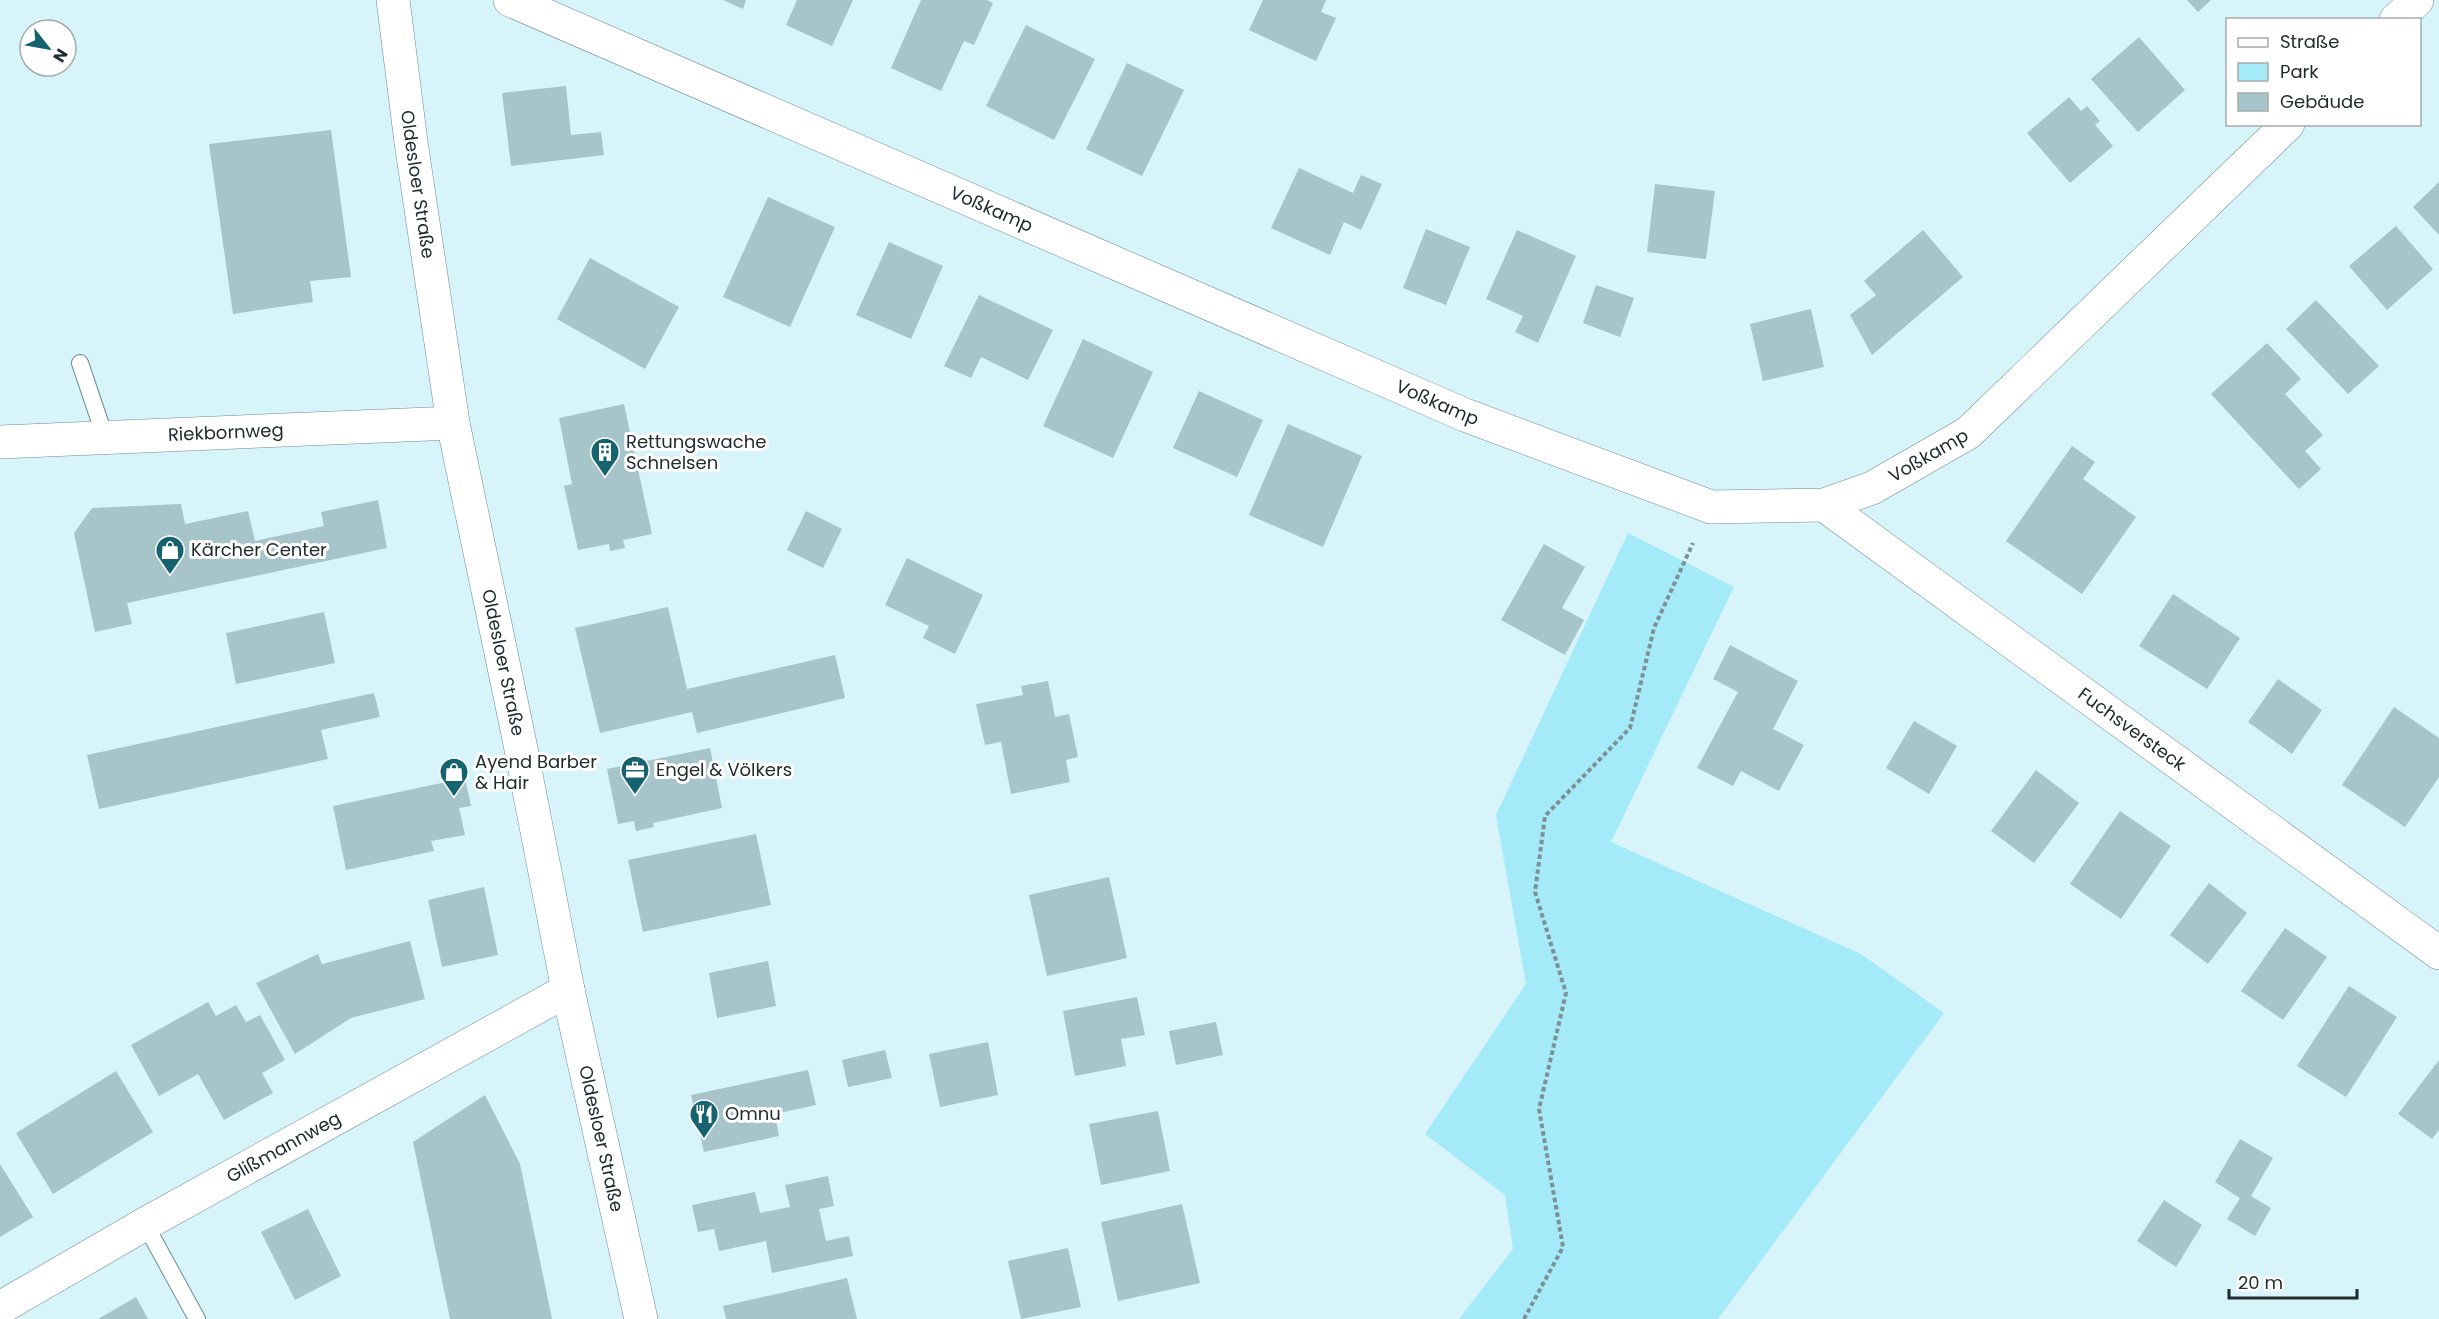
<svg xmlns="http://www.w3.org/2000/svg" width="2439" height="1319" font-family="Poppins,sans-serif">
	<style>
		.green { fill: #a5eaf8 }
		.building { fill: #a7c4ca }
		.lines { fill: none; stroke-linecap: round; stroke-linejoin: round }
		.lane-casing { stroke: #708c91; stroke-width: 18 }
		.street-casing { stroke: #708c91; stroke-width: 34 }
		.secondary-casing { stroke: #708c91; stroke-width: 34 }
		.path { stroke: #7d9195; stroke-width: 4; stroke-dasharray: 4.5 3; stroke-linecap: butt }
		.lane { stroke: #fff; stroke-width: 16 }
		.street { stroke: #fff; stroke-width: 33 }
		.secondary { stroke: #fff; stroke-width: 33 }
		.labels { text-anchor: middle; stroke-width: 6; stroke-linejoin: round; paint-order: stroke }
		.street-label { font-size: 18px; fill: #212c2e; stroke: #fff }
		.poi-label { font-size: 18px; fill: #212c2e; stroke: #fff; text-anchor: start }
	</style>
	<rect width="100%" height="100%" fill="#d7f4fb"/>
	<path class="green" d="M1628,533L1734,587L1611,842L1861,954L1944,1013L1718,1319H1459L1513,1249L1505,1195L1425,1134L1526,984L1496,815Z"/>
	<path class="building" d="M723,0H746L743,9Z
		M797,0H853L832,46L786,25Z
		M921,0H987L993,3L974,45L964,41L941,91L891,68Z
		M1263,0H1326L1321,12L1336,18L1316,61L1249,30Z
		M2187,0H2211L2198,12Z
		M1026,25L1095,59L1054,140L986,106Z
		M2139,37L2185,90L2138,132L2091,79Z
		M1127,63L1184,90L1142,176L1086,149Z
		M566,86L571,135L601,132L604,155L511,166L502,93Z
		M2069,97L2081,111L2087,106L2100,121L2095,125L2113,146L2070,183L2027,133Z
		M331,130L351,277L310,281L313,302L233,314L209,144Z
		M1299,168L1353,193L1361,175L1382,184L1361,230L1344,222L1330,255L1271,228Z
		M2439,182V235L2413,207Z
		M1655,184L1715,191L1706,259L1647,252Z
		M768,197L835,227L790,327L723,297Z
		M2396,226L2433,269L2387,310L2349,266Z
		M1426,229L1470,247L1446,305L1403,288Z
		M1517,230L1576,256L1538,343L1515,332L1523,316L1486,299Z
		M1923,230L1963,277L1872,355L1850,315L1876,295L1864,281Z
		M889,242L943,266L911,339L856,315Z
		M590,258L679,307L645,369L557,319Z
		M1596,285L1634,298L1620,337L1583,323Z
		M979,295L1053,330L1028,380L981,357L971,378L944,366Z
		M2316,300L2379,366L2348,394L2286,329Z
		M1811,309L1824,367L1763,381L1750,324Z
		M1083,339L1153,372L1113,458L1043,426Z
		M2267,343L2301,379L2285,394L2323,435L2305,451L2321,469L2299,489L2211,394Z
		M1199,391L1263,420L1237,477L1173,448Z
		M624,404L652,534L623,540L625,548L610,551L609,544L578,550L564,486L572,484L559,418Z
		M1288,424L1362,456L1323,547L1249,515Z
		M2072,446L2095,462L2083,479L2136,517L2082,594L2006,541Z
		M378,500L387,548L127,603L132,624L95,632L74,533L92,508L181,504L185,524L248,511L255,541L324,526L321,512Z
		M806,511L842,529L823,568L787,550Z
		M1544,544L1585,567L1562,608L1584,620L1565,655L1501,620Z
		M907,558L983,595L955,654L923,638L929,626L885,605Z
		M2173,594L2240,638L2207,689L2139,646Z
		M668,607L687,689L835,655L845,698L697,733L692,712L600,733L575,628Z
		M324,612L335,663L236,684L226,633Z
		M1730,645L1798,681L1773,729L1804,745L1779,791L1741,771L1733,786L1697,768L1738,692L1713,679Z
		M2278,679L2322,710L2292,754L2248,722Z
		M1048,681L1055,717L1069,714L1078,757L1066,760L1070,782L1011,794L1001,742L985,745L976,704L1023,695L1021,686Z
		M374,693L380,717L321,730L328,759L99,809L87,755Z
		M2394,707L2439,738V777L2405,827L2342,785Z
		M1914,721L1957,746L1929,794L1886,768Z
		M710,748L722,808L653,823L654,827L636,831L634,821L618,824L607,769Z
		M2036,770L2079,803L2034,863L1991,831Z
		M465,778L471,806L459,808L465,835L431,841L434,851L346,870L333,806Z
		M2120,811L2171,846L2121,919L2070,884Z
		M756,834L771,905L643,932L628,860Z
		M1109,877L1127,958L1047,976L1029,895Z
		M2209,883L2247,913L2208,964L2170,935Z
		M484,887L498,955L442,967L428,900Z
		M2285,928L2327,957L2283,1020L2241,991Z
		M410,941L425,999L351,1018L295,1054L256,983L318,954L322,964Z
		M768,961L776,1006L717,1018L709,973Z
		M2349,986L2397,1017L2346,1097L2297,1066Z
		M1137,997L1145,1035L1121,1039L1126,1066L1075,1076L1063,1011Z
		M208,1002L216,1016L236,1005L246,1022L260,1015L285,1060L262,1073L273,1093L224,1120L198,1074L159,1096L131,1045Z
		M1216,1022L1223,1055L1176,1065L1169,1031Z
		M988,1042L998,1095L940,1107L929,1054Z
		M885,1050L892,1078L848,1087L842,1060Z
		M2439,1060V1130L2432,1139L2398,1114Z
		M808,1070L816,1105L775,1114L779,1136L704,1152L691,1095Z
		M116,1071L153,1132L53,1194L16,1133Z
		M485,1095L520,1164L552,1319H450L413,1142Z
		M1158,1111L1170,1171L1101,1185L1089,1124Z
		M2240,1139L2273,1158L2251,1196L2271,1208L2255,1236L2227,1219L2240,1198L2215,1182Z
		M0,1164L33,1217L0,1237Z
		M828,1176L834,1206L819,1209L826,1241L849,1236L853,1256L772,1273L766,1241L719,1251L714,1229L698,1232L692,1205L755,1192L760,1213L790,1207L785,1185Z
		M2164,1200L2202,1225L2176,1267L2137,1241Z
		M1182,1204L1200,1283L1118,1301L1101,1222Z
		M308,1209L341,1276L295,1300L261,1232Z
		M1068,1248L1081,1307L1021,1319L1008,1261Z
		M847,1278L857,1319H726L723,1306Z
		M136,1297L148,1319H98Z"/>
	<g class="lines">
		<g class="lane-casing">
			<path id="lane" d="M80,363L105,437
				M145,1224L197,1319"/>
		</g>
		<g class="street-casing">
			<g id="street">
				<path id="s1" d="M510,0L1465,415L1711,507L1824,505L1872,488L1968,433L2288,124"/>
				<path d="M2396,20L2417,0"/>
				<path id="s2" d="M0,442L453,423"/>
				<path id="s3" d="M1824,505L2439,953"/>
				<path id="s4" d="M0,1308L145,1224L568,990"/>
			</g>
		</g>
		<g class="secondary-casing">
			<g id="secondary">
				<path id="s5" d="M393,0L411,142L453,423L519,739L568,990L641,1319"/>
			</g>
		</g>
		<path class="path" d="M1524,1319L1563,1247L1539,1109L1566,993L1535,892L1545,816L1630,728L1654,628L1693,543"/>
		<use href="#lane" class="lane"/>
		<use href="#street" class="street"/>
		<use href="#secondary" class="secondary"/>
	</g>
	<defs>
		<g id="building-pin" transform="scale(1.5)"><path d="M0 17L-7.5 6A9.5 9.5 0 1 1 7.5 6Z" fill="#16626e" stroke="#fff"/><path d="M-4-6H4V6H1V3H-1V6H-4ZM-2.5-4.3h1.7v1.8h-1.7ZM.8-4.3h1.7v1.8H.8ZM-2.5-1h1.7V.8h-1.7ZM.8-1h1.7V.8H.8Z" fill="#fff"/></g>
		<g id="shop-pin" transform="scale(1.5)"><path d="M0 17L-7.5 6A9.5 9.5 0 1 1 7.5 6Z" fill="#16626e" stroke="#fff"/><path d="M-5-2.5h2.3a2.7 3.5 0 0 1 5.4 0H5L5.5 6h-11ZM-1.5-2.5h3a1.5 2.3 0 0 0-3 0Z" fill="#fff"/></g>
		<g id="office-pin" transform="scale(1.5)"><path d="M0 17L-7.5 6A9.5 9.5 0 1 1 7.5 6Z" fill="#16626e" stroke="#fff"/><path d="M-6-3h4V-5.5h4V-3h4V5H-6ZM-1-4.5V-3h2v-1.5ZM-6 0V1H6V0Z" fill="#fff"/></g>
		<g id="restaurant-pin" transform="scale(1.5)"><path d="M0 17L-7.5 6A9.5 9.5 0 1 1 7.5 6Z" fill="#16626e" stroke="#fff"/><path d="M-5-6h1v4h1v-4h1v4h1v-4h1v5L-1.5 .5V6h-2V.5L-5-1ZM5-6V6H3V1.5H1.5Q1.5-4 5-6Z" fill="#fff"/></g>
	</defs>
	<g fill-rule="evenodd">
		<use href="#building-pin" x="605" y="452"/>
		<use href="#shop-pin" x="170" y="550"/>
		<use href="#office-pin" x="635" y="770"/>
		<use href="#shop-pin" x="454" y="772"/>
		<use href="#restaurant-pin" x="704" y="1114"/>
	</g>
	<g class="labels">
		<g class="street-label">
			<text dy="6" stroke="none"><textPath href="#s5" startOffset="186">Oldesloer Straße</textPath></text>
			<text dy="6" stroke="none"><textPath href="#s1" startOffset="525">Voßkamp</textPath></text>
			<text dy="6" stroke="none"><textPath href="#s1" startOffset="1011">Voßkamp</textPath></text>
			<text dy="6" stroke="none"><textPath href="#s2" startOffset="226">Riekbornweg</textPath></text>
			<text dy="6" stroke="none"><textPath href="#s1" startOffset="1533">Voßkamp</textPath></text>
			<text dy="6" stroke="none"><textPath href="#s5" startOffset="672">Oldesloer Straße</textPath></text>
			<text dy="6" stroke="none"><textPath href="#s3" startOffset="381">Fuchsversteck</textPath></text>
			<text dy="6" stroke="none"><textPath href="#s5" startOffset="1158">Oldesloer Straße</textPath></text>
			<text dy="6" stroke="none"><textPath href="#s4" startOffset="326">Glißmannweg</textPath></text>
		</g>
		<g class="poi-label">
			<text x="626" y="448">Rettungswache<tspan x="626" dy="21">Schnelsen</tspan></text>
			<text x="191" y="556">Kärcher Center</text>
			<text x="475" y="768">Ayend Barber<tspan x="475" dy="21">&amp; Hair</tspan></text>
			<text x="656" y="776">Engel &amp; Völkers</text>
			<text x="725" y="1120">Omnu</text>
		</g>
	</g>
	<rect x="2226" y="18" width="195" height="108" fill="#ffffff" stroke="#a6abab" stroke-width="1.5"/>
	<rect x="2238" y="38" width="30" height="9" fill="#ffffff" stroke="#a6abab" stroke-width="1.5"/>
	<text x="2280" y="48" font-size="18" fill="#212c2e">Straße</text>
	<rect x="2238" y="63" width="30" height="18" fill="#a5eaf8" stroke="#a6abab" stroke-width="1.5"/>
	<text x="2280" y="78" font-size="18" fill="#212c2e">Park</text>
	<rect x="2238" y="93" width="30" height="18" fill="#a7c4ca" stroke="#a6abab" stroke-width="1.5"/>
	<text x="2280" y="108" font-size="18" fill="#212c2e">Gebäude</text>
	<g transform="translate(48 48) rotate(121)"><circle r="28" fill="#ffffff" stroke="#a6abab" stroke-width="1.5"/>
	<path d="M0-4.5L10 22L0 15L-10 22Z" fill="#16626e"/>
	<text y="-9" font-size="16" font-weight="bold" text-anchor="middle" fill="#212c2e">N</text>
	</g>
	<path d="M2229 1289v9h128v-9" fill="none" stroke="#212c2e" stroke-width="3"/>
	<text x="2238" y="1289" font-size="18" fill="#212c2e" stroke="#ffffff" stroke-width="4.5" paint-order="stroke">20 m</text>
</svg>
